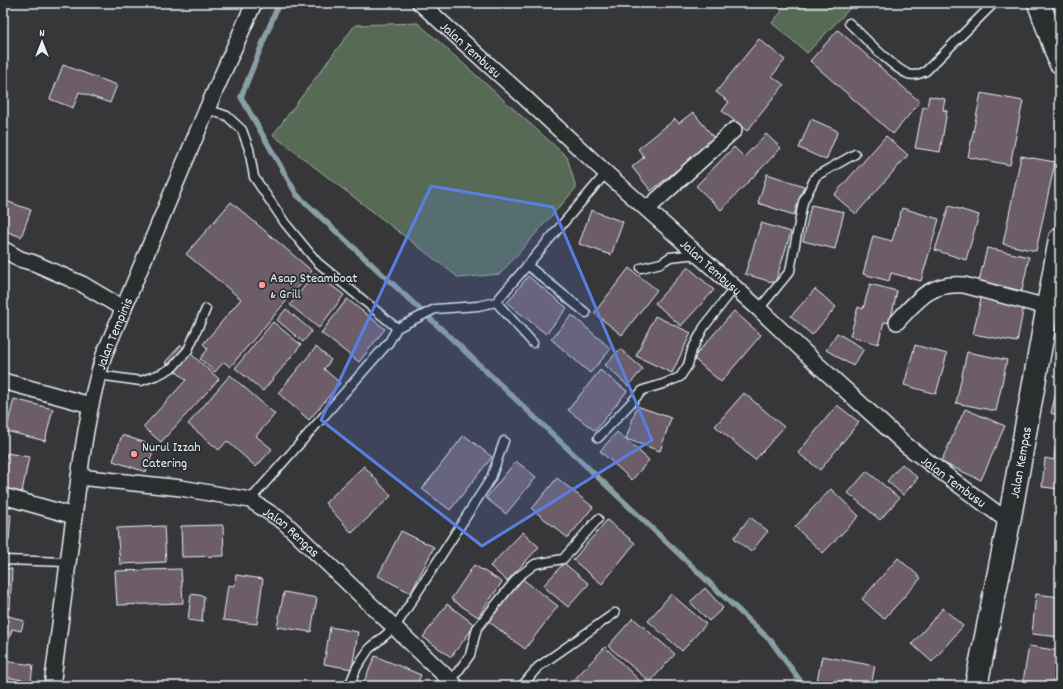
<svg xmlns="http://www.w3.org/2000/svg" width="1063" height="689" font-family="Dekko,sans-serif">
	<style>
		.green { fill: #576a54; stroke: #a0aea6 }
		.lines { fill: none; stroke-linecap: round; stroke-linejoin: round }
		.stream { stroke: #899ea5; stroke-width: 5.5 }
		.building { fill: #6c5d69; stroke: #e8f1f8 }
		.lane-casing { stroke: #e8f1f8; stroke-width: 11 }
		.street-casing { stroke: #e8f1f8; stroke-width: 18 }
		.secondary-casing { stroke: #e8f1f8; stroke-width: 25 }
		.lane { stroke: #2a2d2e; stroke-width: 8 }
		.street { stroke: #2a2d2e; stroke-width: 15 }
		.secondary { stroke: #2a2d2e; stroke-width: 22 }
		.marked { fill: #5a7fe2; fill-opacity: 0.2; stroke: #5a7fe2; stroke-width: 3; stroke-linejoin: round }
		.poi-dot { fill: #ff9aa2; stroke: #2a2d2e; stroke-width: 1.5 }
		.labels { text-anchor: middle; stroke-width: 3.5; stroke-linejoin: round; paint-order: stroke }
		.street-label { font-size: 14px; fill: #e8f1f8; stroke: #2a2d2e }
		.poi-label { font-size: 14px; fill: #e8f1f8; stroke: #2a2d2e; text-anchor: start }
	</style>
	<rect width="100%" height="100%" fill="#37373a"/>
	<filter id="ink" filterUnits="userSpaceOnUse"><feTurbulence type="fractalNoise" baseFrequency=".025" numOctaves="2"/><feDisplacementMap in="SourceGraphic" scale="8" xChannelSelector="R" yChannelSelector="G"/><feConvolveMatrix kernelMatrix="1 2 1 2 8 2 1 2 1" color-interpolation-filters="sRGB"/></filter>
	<g filter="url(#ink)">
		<path class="green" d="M774,3H855L807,53L772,23L782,11Z
			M418,23L567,157L576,188L500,274L459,278L273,135L355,25Z"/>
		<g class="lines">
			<path class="stream" d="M279,3L241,97L297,195L452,339L771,641L804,686"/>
		</g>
		<path class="building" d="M838,30L920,102L893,134L810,61Z
			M759,39L785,60L772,76L784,85L747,131L722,111L729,102L716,92Z
			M63,65L117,85L110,103L79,92L73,108L50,99Z
			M981,93L1023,101L1010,165L968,157Z
			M929,96L945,99L943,110L947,111L940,152L915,148L923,107L927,108Z
			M693,112L715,139L651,191L632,167L644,157L638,149L675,119L679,123Z
			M811,119L838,131L826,160L799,148Z
			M766,134L781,148L721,210L696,186L734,147L744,157Z
			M886,136L908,155L856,214L834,195Z
			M1021,156L1055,162L1036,251L1003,244Z
			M767,174L804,186L794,215L758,203Z
			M3,200L31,210L21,237L3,230Z
			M231,202L312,271L230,367L224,362L215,372L200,359L208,349L203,344L241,299L186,254Z
			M811,205L844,212L835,249L803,241Z
			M949,206L979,215L966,260L935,250Z
			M902,208L939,219L921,281L891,273L889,281L863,274L873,236L892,241Z
			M591,210L623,222L611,255L579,244Z
			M761,223L791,232L775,283L745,274Z
			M987,248L1029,257L1022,291L979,281Z
			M688,267L714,290L681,326L655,303Z
			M629,268L657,290L622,335L594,313Z
			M315,273L344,295L319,328L290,305Z
			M528,276L567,308L546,334L507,303Z
			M870,284L897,291L890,323L884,322L878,344L850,336L858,307L863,309Z
			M815,289L836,307L812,335L791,316Z
			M981,298L1024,306L1017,342L973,334Z
			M347,299L385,329L359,362L321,333Z
			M286,309L312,331L303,342L277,320Z
			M734,311L761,335L721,382L693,358Z
			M572,315L611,349L590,373L551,339Z
			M655,316L691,333L672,373L636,356Z
			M273,322L301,345L263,391L235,368Z
			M837,333L864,349L853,366L826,350Z
			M181,345L219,379L161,442L143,427L186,380L165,362Z
			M915,345L947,354L936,394L904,385Z
			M316,347L331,360L324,369L340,383L309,420L278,393Z
			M620,349L643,369L628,386L605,365Z
			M967,352L1007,360L996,411L956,403Z
			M600,370L627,391L595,431L568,410Z
			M230,375L275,414L256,436L272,449L256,467L227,441L219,450L188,424Z
			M1057,389L1060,390V416L1051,413Z
			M744,393L784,427L755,460L715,426Z
			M14,399L53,409L45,441L6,431Z
			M837,405L859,422L820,470L798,453Z
			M637,406L671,418L660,451L626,439Z
			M965,409L1005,426L981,480L941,462Z
			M617,432L649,460L632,480L600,451Z
			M122,435L155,446L146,472L113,461Z
			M464,435L492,457L450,510L422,489Z
			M1055,447H1060V489L1042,487L1045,458L1054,460Z
			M7,453L29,457L22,492L3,488V473Z
			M516,461L536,477L506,514L486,498Z
			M902,464L918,478L903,495L887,481Z
			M364,466L391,496L352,533L325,503Z
			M867,471L899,498L880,520L848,493Z
			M557,478L593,507L568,538L532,509Z
			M831,489L859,516L823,553L795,527Z
			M3,515H11L9,540H3Z
			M750,517L768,531L751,552L734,538Z
			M607,520L635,543L602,584L573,560Z
			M223,525L224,556L182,557L181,526Z
			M164,526L166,562L120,564L117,528Z
			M401,531L434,547L411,593L378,576Z
			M523,532L539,547L507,581L490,566Z
			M898,558L921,578L884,619L862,599Z
			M564,563L589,584L568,607L543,586Z
			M474,565L502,582L478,617L451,599Z
			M3,568L12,569L10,609L3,608Z
			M181,569L183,603L117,605L115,571Z
			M236,575L263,579L257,624L223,620L228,585L235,586Z
			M521,578L558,606L525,649L488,621Z
			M705,588L723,608L709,621L690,602Z
			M284,592L317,598L311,632L277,627Z
			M191,594L204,596L202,622L188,620Z
			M671,594L706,624L682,651L648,621Z
			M1036,594L1060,597V637L1032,634Z
			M447,604L475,625L451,657L423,637Z
			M943,608L963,626L932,662L912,644Z
			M3,614L24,621L21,631L12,629L5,653H3Z
			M633,618L675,654L650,682L608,646Z
			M330,627L358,632L352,669L324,664Z
			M1029,646L1060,651V686L1023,681Z
			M605,647L645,686H574L571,683Z
			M375,656L421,675L416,686H362Z
			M822,656L875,666L871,686H816Z
			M3,661L33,665L31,681L3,677Z"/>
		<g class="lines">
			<g class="lane-casing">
				<path id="lane" d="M849,23C863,36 891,67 908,74C913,76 920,74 926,71L994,3
					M207,109L227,116L242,130L249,149L254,177L285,223L317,262L397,328L389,342L250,500
					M527,265L586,313
					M641,268L661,263L670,257L697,254
					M496,302L533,343
					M759,309L790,271L803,202L816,176L855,154
					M397,328L435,309L478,306L496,302L606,173
					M98,375L141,381L160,374L173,367L188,350L206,309
					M598,438L643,390L663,384L680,377L688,365L692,350L704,327L735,287
					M3,560L68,562
					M451,681L470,655L477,628L518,577L535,564L563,559L598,519
					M3,686H4
					M349,686L357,667L369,649L395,627L491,478L504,441
					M522,686L538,667L615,613"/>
			</g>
			<g class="street-casing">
				<g id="street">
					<path id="s1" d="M420,3L522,95L606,173L759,309L818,365L907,446L1009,522"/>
					<path d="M647,209L734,130"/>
					<path d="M3,249L20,259L34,263L82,284L124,309"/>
					<path d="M897,322C918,299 931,282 964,285L1047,307"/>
					<path d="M3,381L90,405"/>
					<path id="s2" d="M79,477L181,488L250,500L284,522L456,686"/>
					<path d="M3,496L74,516"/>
					<path id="s3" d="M52,686C59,630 67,573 74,517C81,462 87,408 104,355L207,109L254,3"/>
				</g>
			</g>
			<g class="secondary-casing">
				<g id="secondary">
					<path d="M1039,3L1060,62"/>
					<path id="s4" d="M976,686L1009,522L1060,239"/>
				</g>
			</g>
			<use href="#lane" class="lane"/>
			<use href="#street" class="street"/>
			<use href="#secondary" class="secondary"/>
		</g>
	</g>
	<path class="marked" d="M431,186L553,207L652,440L482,546L321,420Z"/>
	<g class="poi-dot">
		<circle cx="262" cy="285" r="4"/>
		<circle cx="134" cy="454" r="4"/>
	</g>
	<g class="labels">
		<g class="street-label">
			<text dy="5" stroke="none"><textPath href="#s1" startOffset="69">Jalan Tembusu</textPath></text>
			<text dy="5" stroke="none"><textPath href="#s1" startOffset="393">Jalan Tembusu</textPath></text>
			<text dy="5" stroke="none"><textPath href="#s3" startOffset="359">Jalan Tempinis</textPath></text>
			<text dy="5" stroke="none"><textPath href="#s4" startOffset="228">Jalan Kempas</textPath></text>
			<text dy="5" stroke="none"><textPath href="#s1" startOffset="717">Jalan Tembusu</textPath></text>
			<text dy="5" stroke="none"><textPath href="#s2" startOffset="225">Jalan Rengas</textPath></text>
		</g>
		<g class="poi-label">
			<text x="270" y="282">Asap Steamboat<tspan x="270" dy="16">&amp; Grill</tspan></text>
			<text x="142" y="451">Nurul Izzah<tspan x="142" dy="16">Catering</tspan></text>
		</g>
	</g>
	<rect width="1063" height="689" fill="none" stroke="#2a2d2e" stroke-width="16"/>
	<rect x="8" y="8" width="1047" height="673" fill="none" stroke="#e8f1f8" stroke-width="1.5" filter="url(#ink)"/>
	<g transform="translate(42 42)" stroke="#2a2d2e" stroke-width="3" paint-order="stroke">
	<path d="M0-3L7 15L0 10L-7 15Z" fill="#e8f1f8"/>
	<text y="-6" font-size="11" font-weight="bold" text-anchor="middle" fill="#e8f1f8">N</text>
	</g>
</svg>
